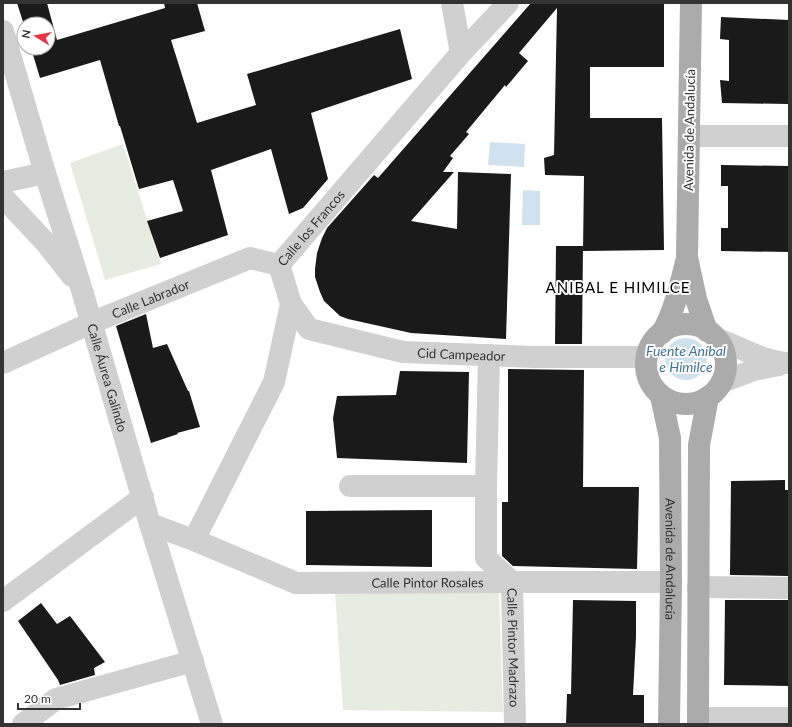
<svg xmlns="http://www.w3.org/2000/svg" width="792" height="727" font-family="Lato,sans-serif">
	<style>
		.green { fill: #e6ecdf }
		.water { fill: #cfe2ee }
		.building { fill: #1a1a1a }
		.lines { fill: none; stroke-linecap: round; stroke-linejoin: round }
		.minor { stroke: #d0d0d0; stroke-width: 22 }
		.major { stroke: #ababab; stroke-width: 22 }
		.labels { text-anchor: middle; stroke-width: 4; stroke-linejoin: round; paint-order: stroke }
		.street-label { font-size: 13px; fill: #333; stroke: #fff }
		.water-label { font-size: 14px; font-style: italic; fill: #3f7597; stroke: #fff }
		.quarter-label { font-size: 15px; letter-spacing: 1px; fill: #000; stroke: #fff }
	</style>
	<rect width="100%" height="100%" fill="#fff"/>
	<path class="green" d="M123,144L161,264L105,280L70,163Z
		M335,591L499,593L503,712L343,710Z"/>
	<path class="water" d="M490,142L525,144L524,167L488,165Z
		M523,190L540,191V225H522Z
		M665 359a21 21 0 1 1 42 0a21 21 0 1 1-42 0Z"/>
	<path class="building" d="M17,3H47L57,40L165,8L164,3H197L205,31L171,40L197,123L256,105L247,74L400,29L412,79L311,113L328,179L303,208L289,214L271,149L211,170L228,235L160,258L147,221L183,211L173,180L139,189L120,126H119L100,60L40,78L31,48H48V24L24,25Z
		M531,3H664V67H590V118H662L664,250L583,251L584,176L545,175L544,158L554,155L557,8L519,53L528,61L506,87L505,85L466,132L469,134L450,156L453,158L443,172H454L411,221L457,229L458,172L511,174L506,339L411,333L348,319L340,316L324,301L320,292L315,277V269L317,253L322,238L327,228L374,175L378,178Z
		M721,17L789,20V104L722,103L720,80L729,81V40L720,39Z
		M721,165L789,166V252L721,251V228H728V186H721Z
		M556,246H583L582,344H555Z
		M146,314L153,348L167,344L188,391H189L200,427L177,433L178,434L151,443L116,326Z
		M508,369L584,370L583,487H639L637,569L513,566L502,556V502H508Z
		M400,371L469,372L467,463L337,458L333,418L337,396L396,395Z
		M785,480V490H789V576L730,575L731,481Z
		M432,510V567L306,565V511Z
		M573,600L636,601V637L633,695H644V724H566L567,694H571Z
		M725,600H789V686L724,685Z
		M41,603L57,624L70,616L105,662L94,668L95,675L60,685L58,680L18,621Z"/>
	<g class="lines">
		<g class="minor">
			<path d="M452,3L461,53"/>
			<path id="s1" d="M3,31L45,173L81,287L150,524L212,724"/>
			<path d="M689,136H789"/>
			<path d="M3,182L45,173"/>
			<path d="M3,197L46,243L72,276"/>
			<path id="s2" d="M279,265L461,53L508,3"/>
			<path id="s3" d="M291,304L309,329L403,352L534,357H647"/>
			<path d="M717,339C741,347 763,362 789,363"/>
			<path id="s4" d="M489,355L486,486V558L512,582L515,724"/>
			<path id="s5" d="M3,363L91,323L250,258L279,265"/>
			<path d="M722,382L754,370L779,365L781,363"/>
			<path d="M350,486H486"/>
			<path id="s6" d="M150,524L194,540L296,583L512,582H671"/>
			<path d="M194,540L274,382L291,304L279,265"/>
			<path d="M698,587L789,588"/>
			<path d="M3,601L143,497"/>
			<path d="M698,718H789"/>
			<path d="M23,724L56,699L193,661"/>
		</g>
		<g class="major">
			<path d="M691,3L687,257L696,299L707,331"/>
			<circle cx="686" cy="364" r="40"/>
			<path d="M662,333C674,312 680,286 686,262"/>
			<path id="s7" d="M661,396L670,438L671,582L669,724"/>
			<path d="M698,724L699,445L708,397"/>
		</g>
	</g>
	<g class="labels">
		<g class="street-label">
			<text transform="translate(689 130) rotate(-89)" y="5">Avenida de Andalucía</text>
			<text dy="5" stroke="none"><textPath href="#s2" startOffset="49">Calle los Francos</textPath></text>
			<text dy="5" stroke="none"><textPath href="#s5" startOffset="161">Calle Labrador</textPath></text>
			<text dy="5" stroke="none"><textPath href="#s3" startOffset="186">Cid Campeador</textPath></text>
			<text dy="5" stroke="none"><textPath href="#s1" startOffset="362">Calle Áurea Galindo</textPath></text>
			<text dy="5" stroke="none"><textPath href="#s7" startOffset="164">Avenida de Andalucía</textPath></text>
			<text dy="5" stroke="none"><textPath href="#s6" startOffset="289">Calle Pintor Rosales</textPath></text>
			<text dy="5" stroke="none"><textPath href="#s4" startOffset="304">Calle Pintor Madrazo</textPath></text>
		</g>
		<g class="water-label">
			<text x="686" y="356">Fuente Aníbal<tspan x="686" dy="16">e Himilce</tspan></text>
		</g>
		<g class="quarter-label">
			<text x="618" y="293">ANIBAL E HIMILCE</text>
		</g>
	</g>
	<rect width="792" height="727" fill="none" stroke="#333333" stroke-width="8"/>
	<g transform="translate(36 36) rotate(281)"><circle r="19" fill="#ffffff" stroke="#adadad"/>
	<path d="M0-3L7 15L0 10L-7 15Z" fill="#e63946"/>
	<text y="-6" font-size="11" font-weight="bold" text-anchor="middle" fill="#333333">N</text>
	</g>
	<path d="M18 703v6h62v-6" fill="none" stroke="#333333" stroke-width="2"/>
	<text x="24" y="703" font-size="12" fill="#333333" stroke="#ffffff" stroke-width="3" paint-order="stroke">20 m</text>
</svg>
